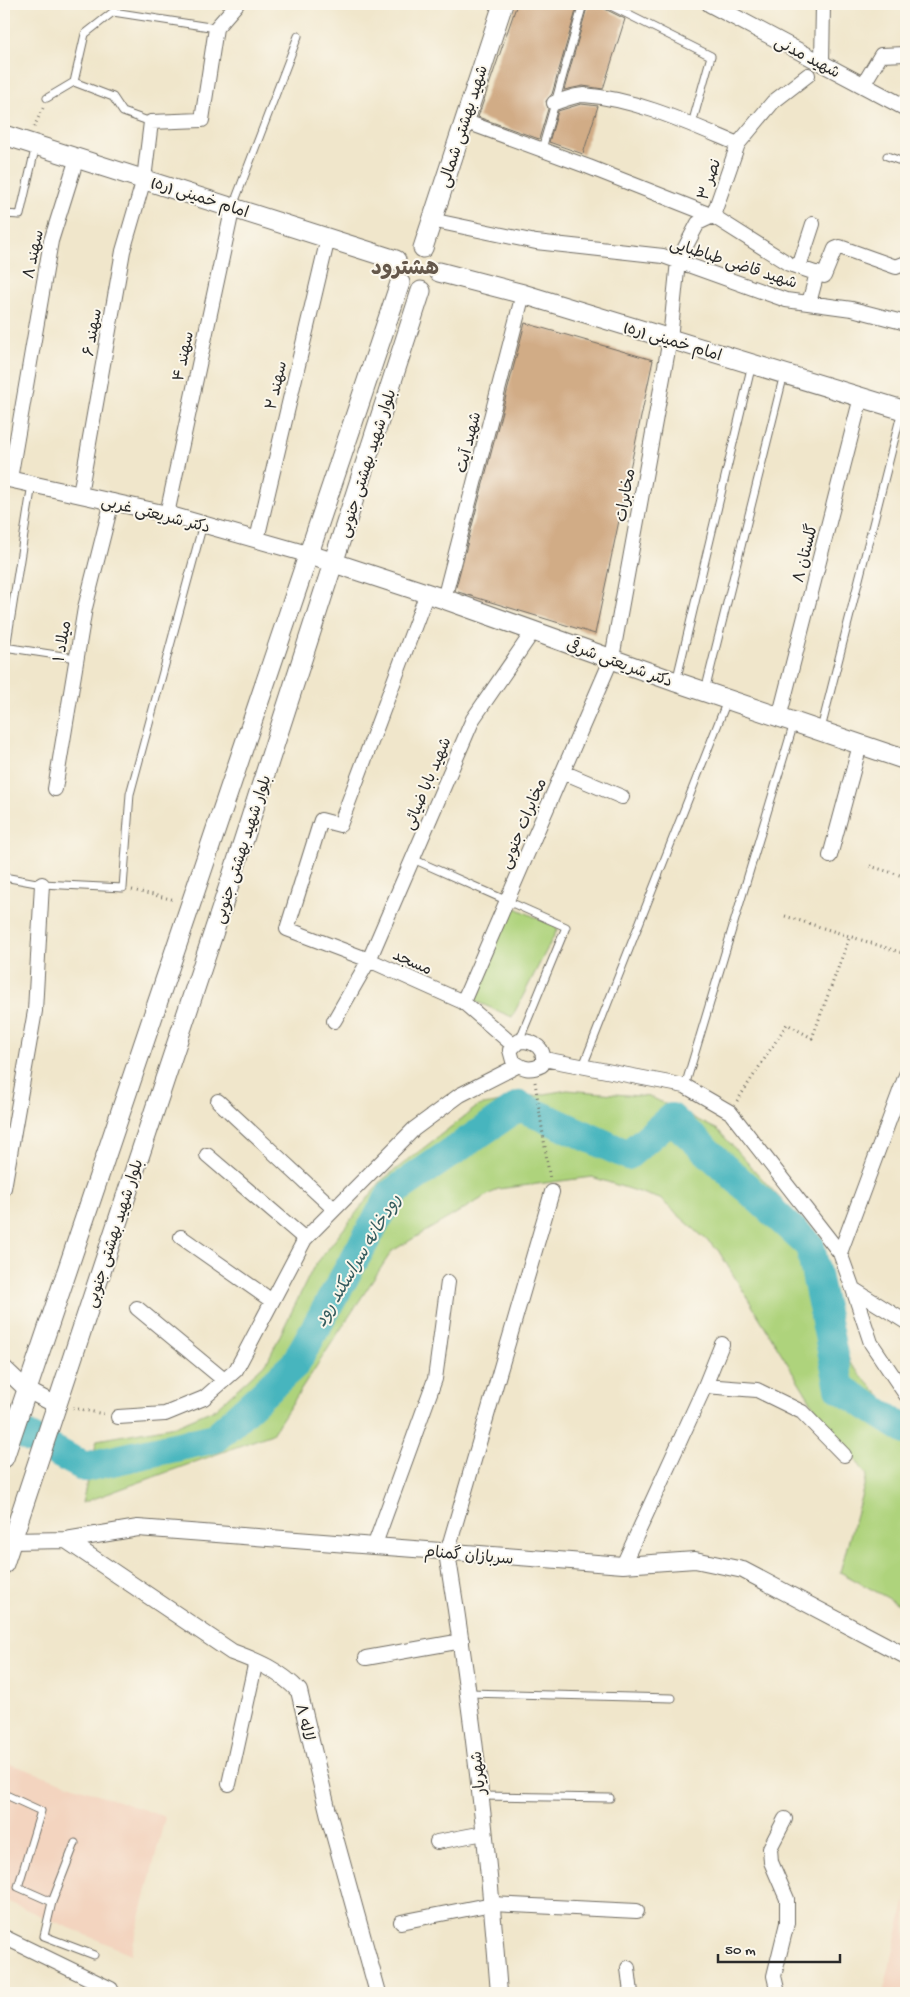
<svg xmlns="http://www.w3.org/2000/svg" width="910" height="1997" font-family="'Gochi Hand','Playpen Sans Arabic',sans-serif">
	<style>
		.built { fill: #f3d4bf }
		.green { fill: #aed37c; stroke: #6c7f54 }
		.lines { fill: none; stroke-linecap: round; stroke-linejoin: round }
		.river { stroke: #46b5be; stroke-width: 30 }
		.building { fill: #d1ac86 }
		.service-casing { stroke: #706c63; stroke-width: 9 }
		.minor-casing { stroke: #706c63; stroke-width: 16 }
		.tertiary-casing { stroke: #706c63; stroke-width: 18 }
		.secondary-casing { stroke: #706c63; stroke-width: 21 }
		.path { stroke: #706c63; stroke-width: 3; stroke-dasharray: 1 4; stroke-linecap: butt }
		.service { stroke: #fff; stroke-width: 7 }
		.minor { stroke: #fff; stroke-width: 14 }
		.tertiary { stroke: #fff; stroke-width: 16 }
		.secondary { stroke: #fff; stroke-width: 19 }
		.labels { text-anchor: middle; stroke-width: 4; stroke-linejoin: round; paint-order: stroke }
		.street-label { font-size: 16px; fill: #2b2b2b; stroke: #fbf7ec }
		.water-label { font-size: 18px; font-style: italic; fill: #345b5e; stroke: #fbf7ec }
		.district-label { font-size: 21px; font-weight: bold; fill: #65584b; stroke: #fbf7ec }
	</style>
	<rect width="100%" height="100%" fill="#fbf7ec"/>
	<filter id="ink" filterUnits="userSpaceOnUse"><feTurbulence type="fractalNoise" baseFrequency=".02" numOctaves="2"/><feDisplacementMap in="SourceGraphic" scale="10" xChannelSelector="R" yChannelSelector="G"/><feConvolveMatrix kernelMatrix="1 2 1 2 8 2 1 2 1" color-interpolation-filters="sRGB"/></filter>
	<filter id="wash" filterUnits="userSpaceOnUse"><feTurbulence type="fractalNoise" baseFrequency=".0096" numOctaves="4" result="noise"/><feDisplacementMap in="SourceGraphic" scale="20" xChannelSelector="R" yChannelSelector="G"/><feGaussianBlur stdDeviation="1.12" result="paint"/><feColorMatrix in="noise" values="0 0 0 0 0 0 0 0 0 0 0 0 0 0 0 0 0 1.4 0 .05"/><feComposite in="paint" operator="in"/></filter>
	<g filter="url(#wash)">
		<rect width="100%" height="100%" fill="#f0e6cb"/>
		<path class="built" d="M4,1762L165,1817L131,1954L4,1900Z
			M906,1899V1993H883Z"/>
		<path class="green" d="M512,906L558,928L512,1017L470,999Z
			M567,1090L651,1097L718,1130L814,1236L850,1363L894,1411L906,1419V1608L840,1572L867,1475L813,1405L718,1250L660,1199L592,1177L498,1189L392,1251L272,1434L82,1503L97,1440L175,1426L215,1409L267,1362L313,1268L382,1180L478,1106Z"/>
		<g class="lines">
			<path class="river" d="M4,1424L85,1467L215,1438L295,1364L392,1193L519,1106L628,1155L671,1118L810,1246L840,1388L906,1430"/>
		</g>
		<g id="blocks">
			<path class="building" d="M517,4H578L552,94L546,101L548,109L539,139L478,117Z
				M588,4H602L605,9L625,19L603,89L583,86L564,90Z
				M581,104L598,106L583,154L549,142L558,111Z
				M525,323L653,360L595,634L455,591Z"/>
		</g>
	</g>
	<g filter="url(#ink)">
		<use href="#blocks" fill-opacity="0" stroke="#706c63" stroke-width="1"/>
		<g class="lines">
			<g class="service-casing">
				<path id="service" d="M607,4L711,56L692,124
					M74,82L85,34L113,12L216,28
					M47,98L74,82L113,97L123,112L151,122
					M542,149L583,4
					M887,156L906,163
					M233,206L298,36
					M4,214L20,215L36,145
					M4,647L76,658
					M6,648L32,484
					M676,682L752,364
					M705,691L784,374
					M821,729L902,410
					M413,859L566,927L519,1041
					M4,877L42,884L123,888L130,794L203,524
					M583,1066L727,701
					M685,1086L794,723
					M469,1693L672,1698
					M4,1794L41,1811L18,1887L52,1902L44,1936L94,1955
					M480,1796L610,1798
					M52,1902L75,1843"/>
			</g>
			<g class="minor-casing">
				<path id="minor" d="M822,63L823,4
					M863,85L881,55L906,54
					M554,103C563,100 575,95 584,95C637,99 690,124 738,144
					M464,121L589,167L713,216L789,264L824,276L835,249L840,247L896,267L906,263
					M431,220L536,242L663,256L786,300L852,309L906,323
					M799,267L813,224
					M809,303L817,273
					M10,479L51,241L77,158
					M80,494L123,251L144,179L151,122L202,120L216,28L237,4
					M167,514L233,206
					M257,539L328,238
					M427,593L340,825L321,820L287,929L369,960L463,1002L513,1045
					M444,599L523,294
					M779,718L861,397
					M563,772L622,797
					M55,789L85,608L112,501
					M830,856L860,745
					M463,1002L612,658L670,339L678,261L698,223L713,216L738,144L773,102L808,75
					M334,1021L369,960L473,719L534,630
					M519,1041C534,1040 547,1049 542,1065C530,1071 523,1069 513,1061L510,1050Z
					M544,1059L685,1086L730,1112L840,1253L853,1289L906,1322
					M218,1101L334,1209
					M207,1155L305,1239
					M4,1188L35,1011L42,884
					M181,1237L272,1301
					M840,1253L906,1075
					M853,1289L871,1343L906,1395
					M137,1308L224,1380
					M705,1386L757,1390L802,1412L844,1455
					M118,1417L165,1414L204,1398L236,1370L305,1239L414,1129L460,1095L519,1065
					M375,1544L435,1379L448,1282
					M447,1553L552,1192
					M623,1565L705,1386L722,1344
					M366,1658L462,1641
					M229,1784L256,1661
					M437,1842L484,1833
					M401,1922L492,1904L637,1911
					M4,1937L111,1989
					M628,1968L631,1993
					M778,1993L774,1976L787,1923V1899L771,1862L770,1848L785,1819"/>
			</g>
			<g class="tertiary-casing">
				<path id="tertiary" d="M710,4L906,108
					M4,478L167,514L307,554
					M4,1368L27,1390L56,1405
					M66,1540L232,1652C257,1661 280,1671 299,1691L329,1816L378,1993
					M11,1541L66,1540L138,1528L623,1565L695,1560L743,1570L906,1656
					M447,1553C471,1699 488,1846 499,1993"/>
			</g>
			<g class="secondary-casing">
				<path id="secondary" d="M4,135L396,260
					M423,248L503,4
					M439,272L523,294L906,411
					M307,554L444,599L676,682L906,760
					M4,1458L400,283
					M4,1564L223,904L421,291"/>
			</g>
			<path class="path" d="M34,127L43,108
				M870,866L906,877
				M132,890L175,900
				M785,916L906,954
				M535,1082L550,1180
				M737,1101L787,1024L812,1038L850,936
				M73,1408L104,1414"/>
			<use href="#service" class="service"/>
			<use href="#minor" class="minor"/>
			<use href="#tertiary" class="tertiary"/>
			<use href="#secondary" class="secondary"/>
		</g>
	</g>
	<g class="labels">
		<g class="street-label">
			<text transform="translate(808 56) rotate(28)" y="6">شهيد مدنی</text>
			<text transform="translate(462 126) rotate(-72)" y="6">شهید بهشتی شمالی</text>
			<text transform="translate(708 179) rotate(-71)" y="6">نصر ۳</text>
			<text transform="translate(200 196) rotate(18)" y="6">امام خمینی (ره)</text>
			<text transform="translate(32 254) rotate(-78)" y="6">سهند ۸</text>
			<text transform="translate(734 262) rotate(18)" y="6">شهید قاضی طباطبایی</text>
			<text transform="translate(91 332) rotate(-80)" y="6">سهند ۶</text>
			<text transform="translate(673 340) rotate(17)" y="6">امام خمینی (ره)</text>
			<text transform="translate(182 356) rotate(-78)" y="6">سهند ۴</text>
			<text transform="translate(275 385) rotate(-77)" y="6">سهند ۲</text>
			<text transform="translate(467 442) rotate(-76)" y="6">شهید آیت</text>
			<text transform="translate(366 463) rotate(-72)" y="6">بلوار شهید بهشتی جنوبی</text>
			<text transform="translate(624 495) rotate(-80)" y="6">مخابرات</text>
			<text transform="translate(156 513) rotate(14)" y="6">دکتر شریعتی غربی</text>
			<text transform="translate(804 553) rotate(-76)" y="6">گلستان ۸</text>
			<text transform="translate(61 641) rotate(-80)" y="6">میلاد ۱</text>
			<text transform="translate(620 662) rotate(20)" y="6">دکتر شریعتی شرقی</text>
			<text transform="translate(426 783) rotate(-67)" y="6">شهيد بابا ضيائی</text>
			<text transform="translate(522 823) rotate(-67)" y="6">مخابرات جنوبی</text>
			<text transform="translate(241 849) rotate(-72)" y="6">بلوار شهید بهشتی جنوبی</text>
			<text transform="translate(413 961) rotate(24)" y="6">مسجد</text>
			<text transform="translate(113 1233) rotate(-72)" y="6">بلوار شهید بهشتی جنوبی</text>
			<text transform="translate(469 1554) rotate(5)" y="6">سربازان گمنام</text>
			<text transform="translate(306 1722) rotate(77)" y="6">لاله ۸</text>
			<text transform="translate(477 1773) rotate(-96)" y="6">شهریار</text>
		</g>
		<g class="water-label">
			<text transform="translate(357 1260) rotate(-59)" y="6">رودخانه سراسکند رود</text>
		</g>
		<g class="district-label">
			<text x="405" y="274">هشترود</text>
		</g>
	</g>
	<rect width="910" height="1997" fill="none" stroke="#fbf7ec" stroke-width="20"/>
	<path d="M718 1954v8h122v-8" fill="none" stroke="#2b2b2b" stroke-width="2.5"/>
	<text x="725" y="1954" font-size="15" fill="#2b2b2b" stroke="#fbf7ec" stroke-width="4" paint-order="stroke">50 m</text>
</svg>
